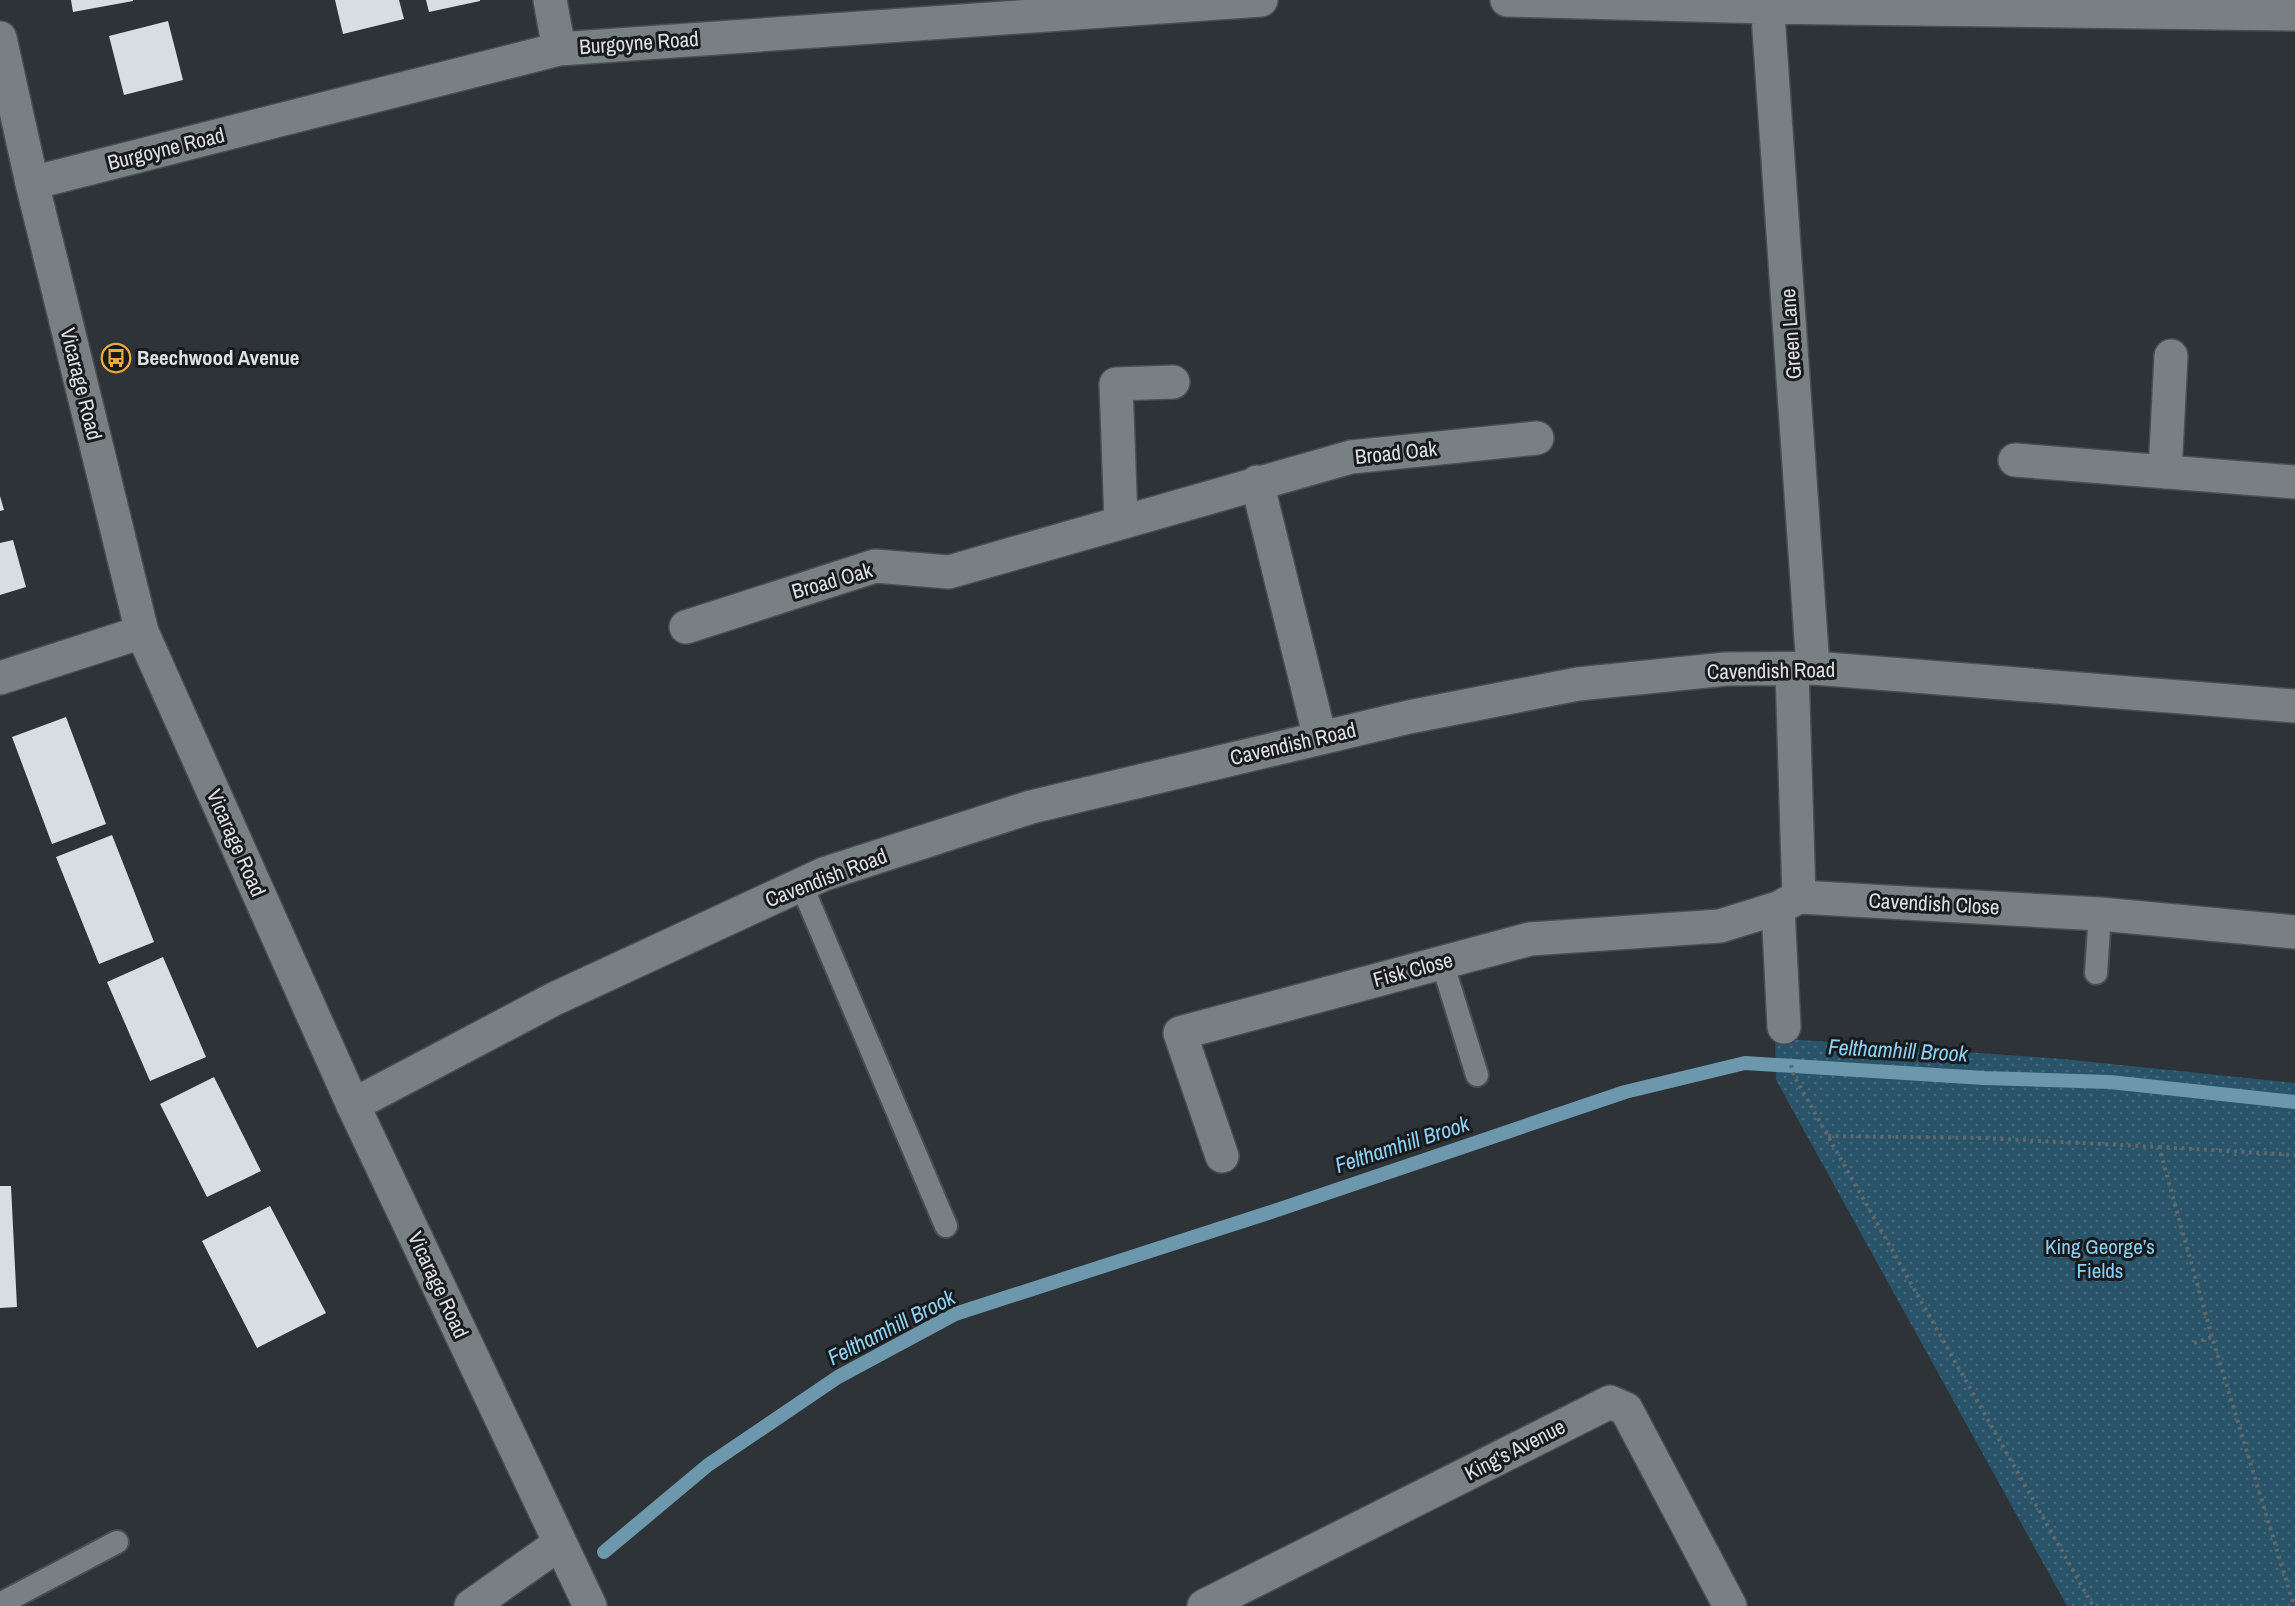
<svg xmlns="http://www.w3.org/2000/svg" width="2295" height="1606" font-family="'Archivo Narrow',sans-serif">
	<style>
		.park { fill: url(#park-dots) }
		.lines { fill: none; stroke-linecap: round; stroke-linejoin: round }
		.stream { stroke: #6c97ac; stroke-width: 14 }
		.building { fill: #d7dee2 }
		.service-casing { stroke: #4a4e51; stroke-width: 26 }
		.minor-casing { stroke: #4a4e51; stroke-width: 36 }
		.tertiary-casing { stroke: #4a4e51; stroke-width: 36 }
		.path { stroke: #62676a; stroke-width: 4; stroke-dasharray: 3 4.5; stroke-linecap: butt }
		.service { stroke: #798084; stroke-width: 22 }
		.minor { stroke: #798084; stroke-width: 33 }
		.tertiary { stroke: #798084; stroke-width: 33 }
		.labels { text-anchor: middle; stroke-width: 6; stroke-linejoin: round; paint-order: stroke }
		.street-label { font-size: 21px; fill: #dde1e3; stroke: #181a1c }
		.poi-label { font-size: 21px; font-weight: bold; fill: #dde1e3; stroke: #181a1c; text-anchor: start }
		.park-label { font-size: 21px; fill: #8cd1f5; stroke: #181a1c }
		.water-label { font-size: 22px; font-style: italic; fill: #8cd1f6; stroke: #181a1c }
	</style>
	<defs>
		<pattern id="park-dots" width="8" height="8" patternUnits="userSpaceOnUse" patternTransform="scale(1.5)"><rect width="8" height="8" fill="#285369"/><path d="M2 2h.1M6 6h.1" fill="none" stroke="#476b7e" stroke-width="1.8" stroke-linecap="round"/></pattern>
	</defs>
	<rect width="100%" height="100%" fill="#2d3336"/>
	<path class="park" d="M1775,1038L2063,1059L2295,1083V1606H2067L1776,1080Z"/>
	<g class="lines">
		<path class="stream" d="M604,1552L708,1465L838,1377L955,1314L1268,1213L1625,1092L1745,1063L1984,1078L2110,1082L2295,1102"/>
	</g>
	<path class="building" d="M71,0H133V1L73,12Z
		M335,0H399L404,19L343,34Z
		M426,0H480V1L429,12Z
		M168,21L183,80L124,95L109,36Z
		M0,496L4,510L0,511Z
		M13,540L26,587L0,595V543Z
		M66,717L106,824L52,844L12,737Z
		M112,835L154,942L99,964L56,857Z
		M163,957L206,1057L150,1081L107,982Z
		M214,1077L261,1171L207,1197L160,1104Z
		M0,1186H11L17,1307L0,1308Z
		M270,1206L326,1313L257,1348L202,1241Z"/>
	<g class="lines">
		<g class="service-casing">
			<path id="service" d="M801,884L946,1226
				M1442,962L1477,1075
				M2096,973L2100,914
				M0,1604L117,1542"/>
		</g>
		<g class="minor-casing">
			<path id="minor" d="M550,0L559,49
				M1507,0L1768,7L2295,14
				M1767,0L1813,668
				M32,183L559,49L1261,0
				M2015,460L2295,482
				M2165,472L2171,356
				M1257,482L1320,738
				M1121,521L1116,384L1173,382
				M686,627L875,566L949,572L1351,457L1537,438
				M1792,669L1799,897
				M0,678L142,632
				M1799,897L2100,914L2295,932
				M1778,908L1784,1027
				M353,1105L554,999L824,874L1031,807L1409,717L1578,684L1726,669L1813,668L2295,706
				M1222,1156L1180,1033L1530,939L1720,926L1778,908L1799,897
				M471,1606L559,1544
				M1204,1606L1610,1402L1626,1409L1730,1606"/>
		</g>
		<g class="tertiary-casing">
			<path id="tertiary" d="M0,38L32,183L142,632L353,1105L590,1606"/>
		</g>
		<path class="path" d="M1791,1065L1794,1076L2093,1606
			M1828,1136L1984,1138L2159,1147L2212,1337L2294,1606
			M2159,1147L2295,1155
			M2194,1343L2212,1337"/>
		<use href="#service" class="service"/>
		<use href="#minor" class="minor"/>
		<use href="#tertiary" class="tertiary"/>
	</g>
	<defs>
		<g id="bus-ring" transform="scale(1.5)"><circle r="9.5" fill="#181a1c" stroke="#ebaa39" stroke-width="1.5"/><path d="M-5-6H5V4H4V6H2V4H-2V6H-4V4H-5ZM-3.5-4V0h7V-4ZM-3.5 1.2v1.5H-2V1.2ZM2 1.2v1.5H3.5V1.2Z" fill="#ebaa39"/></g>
	</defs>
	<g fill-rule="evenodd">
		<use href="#bus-ring" x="116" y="358"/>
	</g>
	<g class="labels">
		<g class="street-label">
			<text transform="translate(639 43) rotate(-4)" y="7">Burgoyne Road</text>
			<text transform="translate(166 149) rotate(-14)" y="7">Burgoyne Road</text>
			<text transform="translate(1791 334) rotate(-94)" y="7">Green Lane</text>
			<text transform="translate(81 384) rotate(76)" y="7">Vicarage Road</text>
			<text transform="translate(1396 453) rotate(-6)" y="7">Broad Oak</text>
			<text transform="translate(832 581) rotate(-16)" y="7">Broad Oak</text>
			<text transform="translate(1771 671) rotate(-1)" y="7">Cavendish Road</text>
			<text transform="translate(1293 744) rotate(-13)" y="7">Cavendish Road</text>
			<text transform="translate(236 843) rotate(66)" y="7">Vicarage Road</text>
			<text transform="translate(826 878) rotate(-21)" y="7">Cavendish Road</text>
			<text transform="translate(1934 904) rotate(3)" y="7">Cavendish Close</text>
			<text transform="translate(1413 970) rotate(-15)" y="7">Fisk Close</text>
			<text transform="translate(438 1285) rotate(65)" y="7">Vicarage Road</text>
			<text transform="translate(1515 1450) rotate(-27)" y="7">King's Avenue</text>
		</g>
		<g class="poi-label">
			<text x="137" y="365">Beechwood Avenue</text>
		</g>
		<g class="park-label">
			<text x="2100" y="1254">King George’s<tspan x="2100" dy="24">Fields</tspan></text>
		</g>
		<g class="water-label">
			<text transform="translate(1898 1050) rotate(3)" y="8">Felthamhill Brook</text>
			<text transform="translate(1402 1144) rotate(-18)" y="8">Felthamhill Brook</text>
			<text transform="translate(891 1327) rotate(-27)" y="8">Felthamhill Brook</text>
		</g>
	</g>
</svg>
